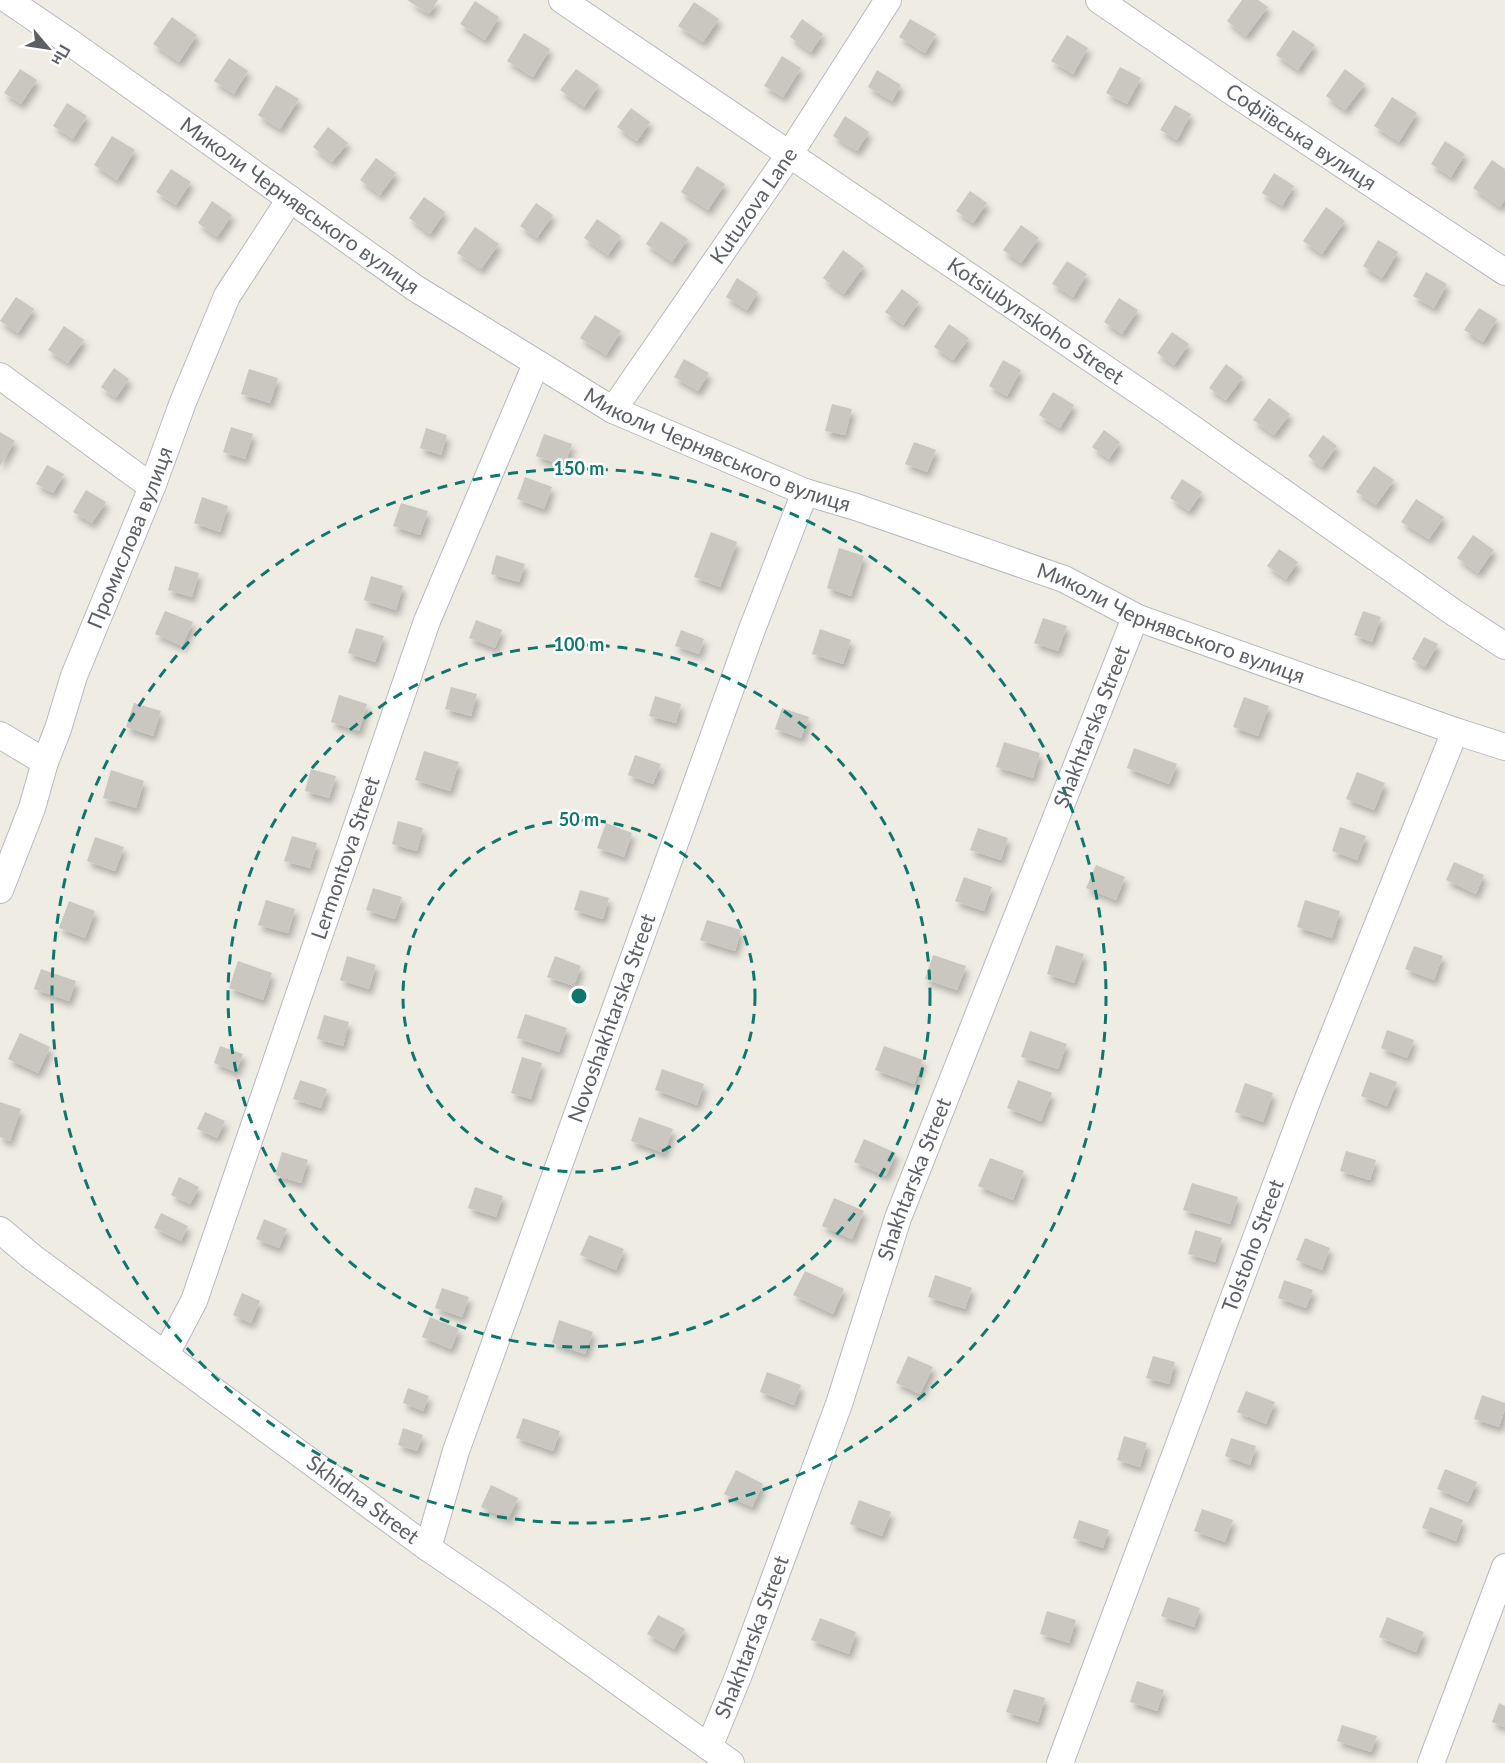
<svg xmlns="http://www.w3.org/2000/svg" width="1505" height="1763" font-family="Lato,sans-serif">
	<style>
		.building { fill: #cac7c1; filter: url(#shadow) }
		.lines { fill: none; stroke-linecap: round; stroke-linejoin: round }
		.street-casing { stroke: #b6babf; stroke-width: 28 }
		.street { stroke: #fff; stroke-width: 26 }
		.ring { fill: none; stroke: #0f766e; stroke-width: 3; stroke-dasharray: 10 8 }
		.labels { text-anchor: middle; stroke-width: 5; stroke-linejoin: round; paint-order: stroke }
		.street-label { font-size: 21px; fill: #5c6065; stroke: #fff }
		.centre { fill: #0f766e; stroke: #fff; stroke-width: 3 }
		.ring-label { font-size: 18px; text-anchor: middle; font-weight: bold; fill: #0f766e; stroke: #fff; stroke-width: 5; stroke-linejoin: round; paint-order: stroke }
	</style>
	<defs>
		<filter id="shadow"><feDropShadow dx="3.5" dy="6" stdDeviation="3" flood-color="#0004"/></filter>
	</defs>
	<rect width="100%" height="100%" fill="#efece4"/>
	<path class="building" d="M407,0H438L429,14Z
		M1242,0H1258L1268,7L1246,36L1227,21Z
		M475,1L499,17L485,40L460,24Z
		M694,2L719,19L703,42L678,26Z
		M172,17L197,35L179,62L153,44Z
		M802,19L823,34L811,52L790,37Z
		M910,19L936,34L925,53L899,37Z
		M1293,30L1315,45L1298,70L1276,55Z
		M524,33L550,49L533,77L507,61Z
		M1067,35L1088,48L1073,74L1051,61Z
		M782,56L801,68L783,97L764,86Z
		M229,58L248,71L234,94L214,81Z
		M1120,67L1141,78L1127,104L1106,93Z
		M20,69L37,80L21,104L4,93Z
		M576,69L599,85L584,107L560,90Z
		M1345,69L1365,84L1345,110L1326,96Z
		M877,70L901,85L892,101L868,87Z
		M276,85L299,99L280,129L258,115Z
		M1392,97L1417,113L1399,142L1374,126Z
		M67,103L87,116L73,139L53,126Z
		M1175,105L1191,114L1177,140L1160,130Z
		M631,108L650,122L637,141L617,127Z
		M845,116L869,132L857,151L833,136Z
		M328,127L348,143L332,162L313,147Z
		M112,136L135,150L117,180L94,165Z
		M1445,141L1465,154L1451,177L1431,164Z
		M376,158L396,173L380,195L360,180Z
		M1492,160L1505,169V199L1500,207L1473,188Z
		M697,166L725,184L708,210L681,192Z
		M171,169L191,182L176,205L156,192Z
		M1274,173L1294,186L1282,206L1262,193Z
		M970,191L987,203L973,223L956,211Z
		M424,197L445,212L430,234L409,218Z
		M212,201L232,215L217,237L198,223Z
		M536,203L553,215L537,238L520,226Z
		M1326,207L1345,221L1322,254L1303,241Z
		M597,219L621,236L608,255L584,238Z
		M661,221L688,239L672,262L646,244Z
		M1021,225L1039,238L1021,263L1003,250Z
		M475,227L499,244L481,269L457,253Z
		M1378,240L1398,252L1382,278L1363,266Z
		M843,250L864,266L844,294L823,278Z
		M1067,261L1087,274L1073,297L1052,284Z
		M1426,272L1447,284L1434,308L1413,296Z
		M737,278L758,292L747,310L726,297Z
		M902,289L919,302L903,325L885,312Z
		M16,297L34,309L18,333L0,321Z
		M1119,298L1138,310L1122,334L1104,322Z
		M1479,308L1497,319L1483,342L1464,330Z
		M595,315L621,331L606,355L580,338Z
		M949,324L969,338L953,360L934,347Z
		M64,326L84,340L68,363L48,350Z
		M1172,332L1189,344L1174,365L1157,353Z
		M684,359L709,373L698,391L674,377Z
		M1003,360L1021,370L1007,396L989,386Z
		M1226,364L1243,377L1226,400L1209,388Z
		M114,368L129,379L116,398L101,387Z
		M249,369L278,378L270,403L241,394Z
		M1053,392L1074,405L1060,428L1039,415Z
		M1269,398L1290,414L1274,435L1253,420Z
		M832,404L852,409L845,435L825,431Z
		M231,427L253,434L245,459L223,452Z
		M426,428L447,435L441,455L420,448Z
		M1104,430L1120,442L1109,459L1092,447Z
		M0,432L15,441L0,466Z
		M544,434L572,444L564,466L536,456Z
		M1323,435L1337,446L1322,467L1308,456Z
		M914,442L936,450L927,472L905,464Z
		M47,465L64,474L53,493L36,484Z
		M1374,466L1394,480L1376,505L1356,492Z
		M525,477L552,487L544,509L517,499Z
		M1182,479L1202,492L1189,511L1170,498Z
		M86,490L106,502L92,523L73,512Z
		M202,497L228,506L220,532L194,523Z
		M1416,499L1444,517L1429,539L1401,522Z
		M401,503L428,511L420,535L393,526Z
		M711,532L737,542L720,587L694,577Z
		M1473,535L1494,550L1478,573L1457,558Z
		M839,548L864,556L851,596L827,588Z
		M1279,549L1298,562L1286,579L1267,566Z
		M496,555L525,564L519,582L491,574Z
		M175,566L199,573L192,597L168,590Z
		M371,576L403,586L396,610L364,600Z
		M165,611L193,622L182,646L155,634Z
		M1363,611L1381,617L1372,642L1354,635Z
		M1043,618L1067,626L1058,651L1034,643Z
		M476,620L502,630L495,648L469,638Z
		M356,628L384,636L375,662L348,653Z
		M820,629L851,640L843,664L812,654Z
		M681,630L704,639L699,654L675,646Z
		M1424,637L1438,644L1425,667L1412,659Z
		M451,687L477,694L471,716L445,709Z
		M339,695L367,704L359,731L331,722Z
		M655,696L681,704L676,723L649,716Z
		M1244,697L1269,706L1258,736L1233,727Z
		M134,703L161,711L153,736L126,727Z
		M782,708L809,717L801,738L775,729Z
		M1004,742L1040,753L1033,778L996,767Z
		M1134,748L1177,764L1169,784L1127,768Z
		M424,751L459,762L450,791L415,780Z
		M635,755L661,764L653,784L628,775Z
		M311,769L336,776L329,798L305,791Z
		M111,770L144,781L136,808L103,798Z
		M1357,772L1385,783L1374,810L1346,799Z
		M398,821L423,828L417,851L392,844Z
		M606,823L632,833L624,857L597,848Z
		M1340,827L1366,836L1357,860L1332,851Z
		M978,828L1008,838L1001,860L970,850Z
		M292,836L317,843L310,868L284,861Z
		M95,837L124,847L115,871L87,861Z
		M1454,862L1484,875L1476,894L1446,880Z
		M1096,865L1125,877L1116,900L1086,888Z
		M964,877L992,887L984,911L955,901Z
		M373,888L402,897L395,919L366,910Z
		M580,890L609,898L603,919L574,910Z
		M266,900L295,909L288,933L258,925Z
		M1305,900L1340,911L1332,938L1297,927Z
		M69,901L95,911L85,938L59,928Z
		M707,920L741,930L735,951L700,940Z
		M1056,945L1084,954L1074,983L1047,974Z
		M1414,946L1443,956L1434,980L1405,969Z
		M933,955L966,966L957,990L925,979Z
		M347,956L376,965L369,989L340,980Z
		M555,956L581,966L574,986L547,977Z
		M238,961L272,973L263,1000L229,988Z
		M41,969L76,981L69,1001L34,989Z
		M525,1014L567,1028L559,1052L517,1038Z
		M324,1015L349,1022L343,1046L317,1039Z
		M1387,1030L1414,1040L1407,1058L1381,1048Z
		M1030,1031L1067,1044L1058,1069L1021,1057Z
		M20,1033L50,1047L38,1073L8,1059Z
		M220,1046L243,1054L236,1072L214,1063Z
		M884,1046L923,1060L914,1084L875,1070Z
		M522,1057L542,1063L531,1099L511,1093Z
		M662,1069L704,1084L697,1105L655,1090Z
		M1370,1072L1397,1082L1387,1106L1361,1096Z
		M300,1080L327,1089L321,1108L293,1099Z
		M1018,1080L1052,1093L1041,1121L1007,1108Z
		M1245,1083L1273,1093L1263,1122L1235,1112Z
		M0,1102L21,1109L10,1141L0,1137Z
		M205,1112L225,1121L217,1138L197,1129Z
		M639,1117L673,1129L664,1153L631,1141Z
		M864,1139L896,1153L886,1176L854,1162Z
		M1346,1151L1376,1160L1370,1180L1340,1171Z
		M282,1152L308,1160L301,1183L275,1175Z
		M990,1158L1024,1171L1013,1200L978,1186Z
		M179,1177L199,1187L190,1204L171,1195Z
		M1192,1183L1238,1197L1230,1224L1183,1210Z
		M475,1187L503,1196L496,1217L468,1208Z
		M834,1198L864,1211L852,1239L822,1226Z
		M161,1213L188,1226L181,1241L154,1228Z
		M264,1219L287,1229L279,1248L256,1239Z
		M1195,1230L1222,1238L1215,1262L1188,1254Z
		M589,1235L624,1249L616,1270L580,1255Z
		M1305,1238L1330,1248L1322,1270L1296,1260Z
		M805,1271L844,1289L833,1314L793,1295Z
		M935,1275L972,1288L965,1309L928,1297Z
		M1284,1280L1313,1290L1306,1308L1278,1298Z
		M442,1288L469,1297L462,1317L435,1308Z
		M242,1293L260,1301L251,1323L233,1315Z
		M430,1317L459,1329L451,1349L422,1337Z
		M559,1320L593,1332L585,1354L552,1343Z
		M908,1356L933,1367L920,1394L896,1383Z
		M1153,1356L1175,1362L1169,1384L1146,1378Z
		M767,1372L801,1385L794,1405L760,1392Z
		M408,1388L429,1396L423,1411L403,1403Z
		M1246,1391L1275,1402L1266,1424L1237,1412Z
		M1482,1395L1505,1403V1409L1499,1427L1474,1419Z
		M523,1418L560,1431L553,1451L516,1438Z
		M403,1428L423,1435L417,1451L398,1445Z
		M1124,1436L1147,1443L1140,1467L1117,1460Z
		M1231,1438L1256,1446L1250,1465L1225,1456Z
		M1445,1469L1477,1482L1468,1502L1437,1489Z
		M736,1470L763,1484L752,1507L724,1494Z
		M491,1485L518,1498L508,1519L481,1507Z
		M859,1500L891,1512L882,1536L850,1524Z
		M1430,1507L1463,1520L1456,1541L1422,1528Z
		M1202,1509L1233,1520L1225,1542L1194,1531Z
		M1079,1520L1109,1530L1103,1548L1073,1538Z
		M1168,1597L1200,1608L1194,1627L1161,1616Z
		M1047,1611L1076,1620L1069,1643L1040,1634Z
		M658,1615L685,1629L674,1649L647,1634Z
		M1387,1617L1424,1632L1416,1652L1379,1637Z
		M820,1618L856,1632L849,1654L811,1640Z
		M1137,1681L1164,1690L1157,1711L1130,1702Z
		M1014,1689L1045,1698L1038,1722L1006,1712Z
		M1499,1703L1505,1706V1727L1492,1722Z
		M1342,1725L1377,1736L1371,1752L1337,1741Z"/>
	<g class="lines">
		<g class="street-casing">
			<g id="street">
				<path id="s1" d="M8,0L71,43L415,288L613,410L805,492L856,507L1064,579L1138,618L1455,731L1505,747"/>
				<path id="s2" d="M562,0L1159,405L1453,612L1505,646"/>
				<path id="s3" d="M1099,0L1234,93L1505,272"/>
				<path d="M0,376L152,487"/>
				<path id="s4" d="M613,410L789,155L888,0"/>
				<path d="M0,735L45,762"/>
				<path id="s5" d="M0,890L32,808L45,762L58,729L74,676L152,487L183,402L227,296L290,199"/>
				<path id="s6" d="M0,1230L32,1257L428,1548L500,1597L731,1763"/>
				<path id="s7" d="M166,1354L194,1301L427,621L536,364"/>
				<path id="s8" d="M428,1548L456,1451L751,632L805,492"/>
				<path id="s9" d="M709,1747L738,1677L839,1404L898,1218L1131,628L1138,618"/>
				<path id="s10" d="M1060,1763L1309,1096L1455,731"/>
				<path d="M1431,1763L1505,1567"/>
			</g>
		</g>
		<use href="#street" class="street"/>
	</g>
	<g class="ring">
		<circle cx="579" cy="996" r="176"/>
		<circle cx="579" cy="996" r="351"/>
		<circle cx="579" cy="996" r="527"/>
	</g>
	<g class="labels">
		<g class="street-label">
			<text dy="7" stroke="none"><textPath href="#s3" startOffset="244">Софіївська вулиця</textPath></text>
			<text dy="7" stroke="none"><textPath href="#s1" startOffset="357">Миколи Чернявського вулиця</textPath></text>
			<text dy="7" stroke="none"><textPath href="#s4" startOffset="248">Kutuzova Lane</textPath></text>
			<text dy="7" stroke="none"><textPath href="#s2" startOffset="572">Kotsiubynskoho Street</textPath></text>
			<text dy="7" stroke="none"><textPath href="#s1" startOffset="843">Миколи Чернявського вулиця</textPath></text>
			<text dy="7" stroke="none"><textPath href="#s5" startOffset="376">Промислова вулиця</textPath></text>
			<text dy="7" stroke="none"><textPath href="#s1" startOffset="1329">Миколи Чернявського вулиця</textPath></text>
			<text dy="7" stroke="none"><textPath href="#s9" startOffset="1090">Shakhtarska Street</textPath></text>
			<text dy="7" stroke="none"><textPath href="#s7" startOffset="528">Lermontova Street</textPath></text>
			<text dy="7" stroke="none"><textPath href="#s8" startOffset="561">Novoshakhtarska Street</textPath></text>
			<text dy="7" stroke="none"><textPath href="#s9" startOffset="604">Shakhtarska Street</textPath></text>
			<text dy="7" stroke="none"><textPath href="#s10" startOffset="552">Tolstoho Street</textPath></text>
			<text dy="7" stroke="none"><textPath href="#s6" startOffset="452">Skhidna Street</textPath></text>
			<text dy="7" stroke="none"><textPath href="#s9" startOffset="118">Shakhtarska Street</textPath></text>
		</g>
	</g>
	<circle cx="579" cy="996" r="9" class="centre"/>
	<g class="ring-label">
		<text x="579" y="475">150 m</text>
		<text x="579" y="651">100 m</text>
		<text x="579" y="826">50 m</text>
	</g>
	<g transform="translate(48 48) rotate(119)" stroke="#ffffff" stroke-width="4.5" paint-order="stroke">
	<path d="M0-4.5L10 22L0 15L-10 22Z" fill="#5c6065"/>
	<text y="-9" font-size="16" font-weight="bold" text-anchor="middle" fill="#5c6065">Пн</text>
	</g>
</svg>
